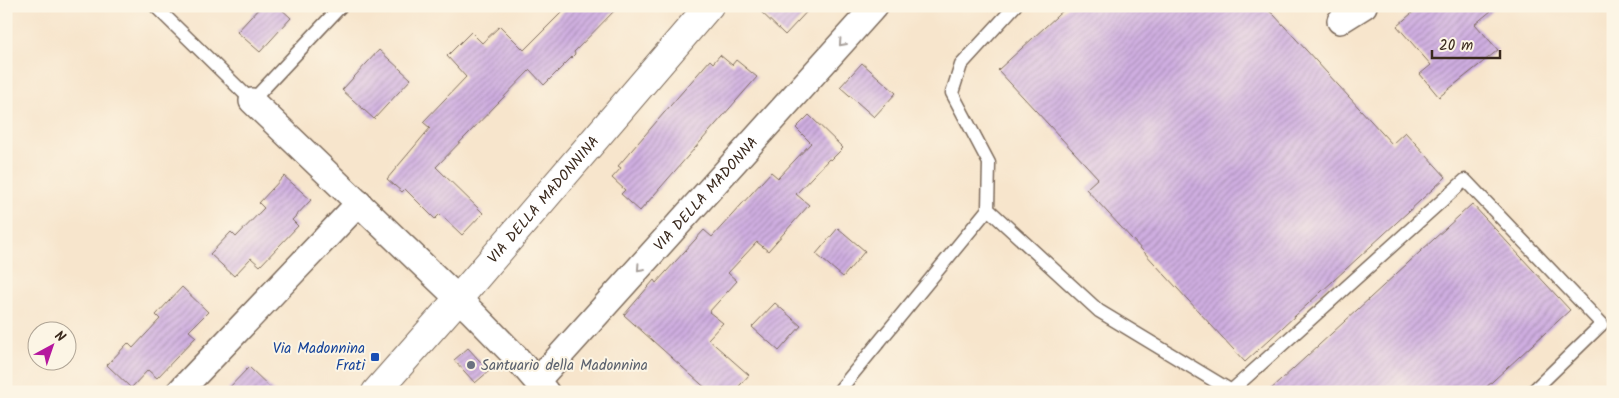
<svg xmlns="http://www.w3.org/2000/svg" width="1619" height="398" font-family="Kalam,sans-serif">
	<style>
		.building { fill: url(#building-hatch) }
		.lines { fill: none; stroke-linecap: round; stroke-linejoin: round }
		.service-casing { stroke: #7d6b5b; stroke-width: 15 }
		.minor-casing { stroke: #7d6b5b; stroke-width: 28 }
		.tertiary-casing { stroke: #7d6b5b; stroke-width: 30 }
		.service { stroke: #fff; stroke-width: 12 }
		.minor { stroke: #fff; stroke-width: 25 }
		.tertiary { stroke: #fff; stroke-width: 28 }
		.oneway { stroke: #a79f9a }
		.transit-dot { fill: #1a4fb4; stroke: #fcf5e5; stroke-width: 2 }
		.worship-dot { fill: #6b7280; stroke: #fcf5e5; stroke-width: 2 }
		.labels { text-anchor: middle; stroke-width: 4; stroke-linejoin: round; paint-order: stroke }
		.street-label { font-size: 15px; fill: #3b2a1e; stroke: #fcf5e5 }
		.transit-label { font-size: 15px; fill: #164399; stroke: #fcf5e5; text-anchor: end }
		.worship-label { font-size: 15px; fill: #5b616d; stroke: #fcf5e5; text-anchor: start }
	</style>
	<defs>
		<pattern id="building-hatch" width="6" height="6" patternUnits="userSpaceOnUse" patternTransform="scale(1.25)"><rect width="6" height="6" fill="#cfaee1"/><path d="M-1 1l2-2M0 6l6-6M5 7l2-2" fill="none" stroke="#a98eb6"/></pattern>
	</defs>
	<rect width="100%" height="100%" fill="#fcf5e5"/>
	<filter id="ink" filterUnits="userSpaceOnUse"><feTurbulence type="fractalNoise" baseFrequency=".02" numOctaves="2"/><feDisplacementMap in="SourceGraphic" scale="10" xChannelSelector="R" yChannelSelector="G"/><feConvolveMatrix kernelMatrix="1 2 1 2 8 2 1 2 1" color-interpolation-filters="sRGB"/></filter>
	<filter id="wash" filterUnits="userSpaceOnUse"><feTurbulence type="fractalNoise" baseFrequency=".0096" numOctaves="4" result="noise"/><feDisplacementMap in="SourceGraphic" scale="20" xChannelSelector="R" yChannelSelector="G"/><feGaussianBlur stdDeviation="1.12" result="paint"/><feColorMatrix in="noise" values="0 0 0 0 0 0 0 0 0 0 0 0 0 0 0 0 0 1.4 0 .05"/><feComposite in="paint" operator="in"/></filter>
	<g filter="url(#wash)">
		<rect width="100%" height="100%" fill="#f7e5cc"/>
		<g id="blocks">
			<path class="building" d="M261,6H278L291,18L260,52L237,32Z
				M568,6H619L574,52L575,54L544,85L530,70L436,167L483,213L462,235L440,214L435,219L405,189L402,192L387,179L430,128L423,122L466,77L447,56L471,32L482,43L500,26L524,50Z
				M755,6H812L785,35Z
				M1068,6H1263L1274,15L1392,144L1405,132L1446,177L1245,362L1086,189L1098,178L998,70Z
				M1420,6H1497L1475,24L1498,50L1439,97L1420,74L1431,65L1397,26Z
				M379,50L411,79L374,119L342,90Z
				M720,55L732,65L736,60L757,77L640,211L621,194L625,190L612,178L621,168L618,166L710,60L713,63Z
				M862,63L896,93L874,117L840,87Z
				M809,115L843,148L831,160L829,159L796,194L809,205L768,251L757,242L728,273L737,281L709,312L723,323L708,339L749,375L734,392H710L624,315L654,280L656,283L704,230L712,237L771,172L778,178L811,143L796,128Z
				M284,176L311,200L292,220L298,226L260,266L251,258L234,276L210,254L231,232L236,237L264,208L259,203Z
				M1472,204L1570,310L1481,392H1268Z
				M838,228L865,251L843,277L816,254Z
				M182,287L208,312L189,331L196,337L157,378L148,370L131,388L107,365L128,343L133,348L160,319L156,315Z
				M775,303L801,326L779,351L752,327Z
				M468,348L489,371L475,383L454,360Z
				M249,367L275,392H225Z"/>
		</g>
	</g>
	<g filter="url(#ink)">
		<use href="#blocks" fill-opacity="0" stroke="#7d6b5b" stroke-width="1"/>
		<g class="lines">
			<g class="service-casing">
				<path id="service" d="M155,6L252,101L341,6
					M988,209L1099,311L1233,392
					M1231,391L1465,180L1602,324L1532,392
					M838,392L988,209L989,163L952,93L961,65L1015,6"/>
			</g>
			<g class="minor-casing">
				<g id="minor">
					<path d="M1340,21L1364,6"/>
					<path d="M252,101L473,313L515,356L546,392"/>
					<path id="s1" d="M537,381L875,6"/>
					<path d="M179,392L359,203"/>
				</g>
			</g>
			<g class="tertiary-casing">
				<g id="tertiary">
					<path id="s2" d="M376,392L458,299L709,6"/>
				</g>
			</g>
			<use href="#service" class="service"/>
			<use href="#minor" class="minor"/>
			<use href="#tertiary" class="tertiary"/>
		</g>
		<defs><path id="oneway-chevron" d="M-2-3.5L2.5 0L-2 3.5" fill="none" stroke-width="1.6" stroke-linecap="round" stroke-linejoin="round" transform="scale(1.25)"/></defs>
		<g class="oneway">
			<use href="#oneway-chevron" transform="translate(842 43) rotate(132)"/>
			<use href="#oneway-chevron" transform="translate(640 268) rotate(132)"/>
		</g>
	</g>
	<rect class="transit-dot" x="370" y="352" width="10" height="10" rx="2.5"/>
	<circle class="worship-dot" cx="471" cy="365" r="5"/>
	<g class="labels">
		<g class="street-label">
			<text dy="5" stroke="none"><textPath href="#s1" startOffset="252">VIA DELLA MADONNA</textPath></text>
			<text dy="5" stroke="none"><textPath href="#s2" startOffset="255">VIA DELLA MADONNINA</textPath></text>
		</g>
		<g class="transit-label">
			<text x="365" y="353">Via Madonnina<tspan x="365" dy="17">Frati</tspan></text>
		</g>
		<g class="worship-label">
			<text x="481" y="370">Santuario della Madonnina</text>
		</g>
	</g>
	<rect width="1619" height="398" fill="none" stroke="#fcf5e5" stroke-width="25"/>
	<g transform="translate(52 346) rotate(40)"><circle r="24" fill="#fcf5e5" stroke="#afa495"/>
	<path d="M0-4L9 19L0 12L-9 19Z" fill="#b5179e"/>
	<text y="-8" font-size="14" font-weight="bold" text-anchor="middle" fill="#3b2a1e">N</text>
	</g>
	<path d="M1432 50v8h68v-8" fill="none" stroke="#3b2a1e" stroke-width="2.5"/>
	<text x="1439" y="50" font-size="15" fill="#3b2a1e" stroke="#fcf5e5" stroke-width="4" paint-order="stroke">20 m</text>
</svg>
